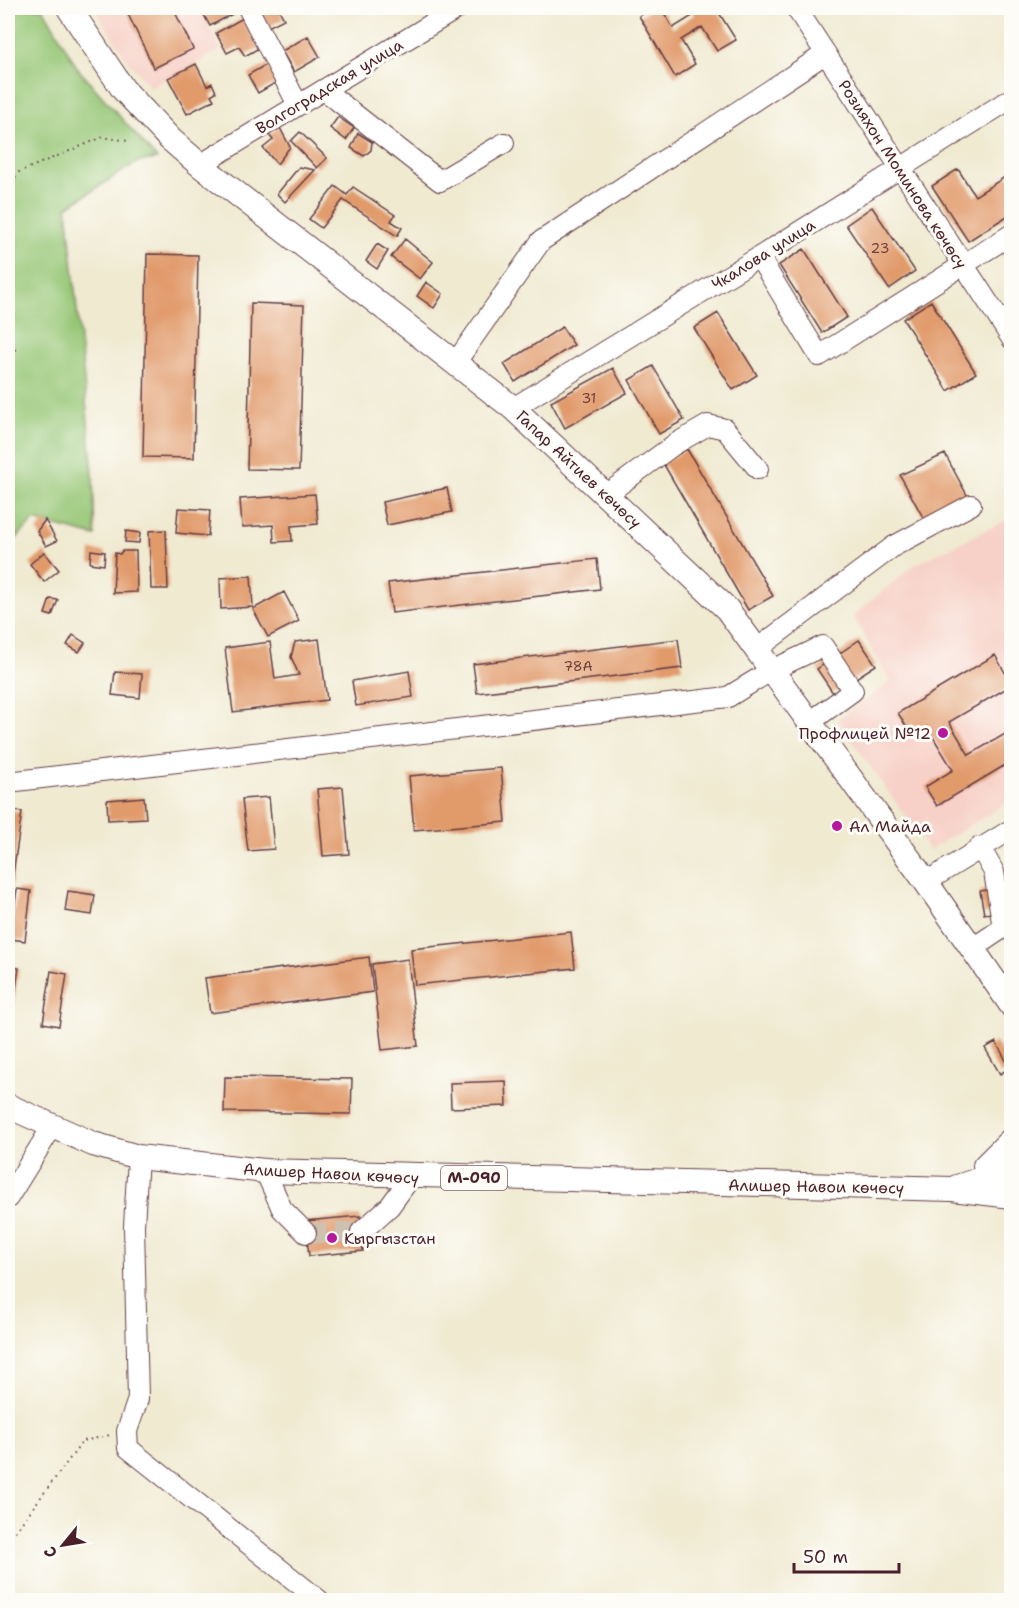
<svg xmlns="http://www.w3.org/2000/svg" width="1019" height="1608" font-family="'Shantell Sans',sans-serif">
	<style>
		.built { fill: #f7d1c8 }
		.green { fill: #95c675; stroke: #707250; stroke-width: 1.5 }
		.building { fill: #e19a6b }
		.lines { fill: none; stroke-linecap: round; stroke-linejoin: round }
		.minor-tunnel { stroke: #cfc1b0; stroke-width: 20; stroke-dasharray: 20 10; stroke-linecap: butt }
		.minor-casing { stroke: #633d44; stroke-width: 22 }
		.major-casing { stroke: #633d44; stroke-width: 26 }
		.path { stroke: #633d44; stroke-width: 2; stroke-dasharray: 1.5 4.5; stroke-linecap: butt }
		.minor { stroke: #fff; stroke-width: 20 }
		.major { stroke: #fff; stroke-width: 24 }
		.poi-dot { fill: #b5179e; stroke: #fdfcf7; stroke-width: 2 }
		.labels { text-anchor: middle; stroke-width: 6; stroke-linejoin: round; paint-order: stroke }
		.number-label { font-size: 14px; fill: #703e3b }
		.shield { fill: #fdfcf7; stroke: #806168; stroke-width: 1.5 }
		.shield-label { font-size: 15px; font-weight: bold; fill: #4a1f2b }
		.street-label { font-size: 16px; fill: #4a1f2b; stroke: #fdfcf7 }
		.poi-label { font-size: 16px; fill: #4a1f2b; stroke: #fdfcf7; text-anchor: start }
	</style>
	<rect width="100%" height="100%" fill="#fdfcf7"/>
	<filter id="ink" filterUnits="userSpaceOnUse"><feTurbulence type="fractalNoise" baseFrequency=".0167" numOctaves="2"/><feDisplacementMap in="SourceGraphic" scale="12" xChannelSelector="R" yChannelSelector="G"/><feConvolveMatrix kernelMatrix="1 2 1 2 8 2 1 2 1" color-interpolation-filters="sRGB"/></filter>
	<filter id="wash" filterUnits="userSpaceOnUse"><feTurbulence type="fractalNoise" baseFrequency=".008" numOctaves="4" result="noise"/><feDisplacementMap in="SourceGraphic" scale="24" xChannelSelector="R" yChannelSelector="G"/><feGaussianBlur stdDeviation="1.35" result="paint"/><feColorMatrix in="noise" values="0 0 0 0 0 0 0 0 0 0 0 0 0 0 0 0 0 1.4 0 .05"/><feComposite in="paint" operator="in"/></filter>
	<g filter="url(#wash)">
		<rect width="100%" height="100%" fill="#f0ead1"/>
		<path class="built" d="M94,8H199L221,50L150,87L128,61Z
			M1011,518V801L929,850L837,719L891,682L853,616L914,565Z"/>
		<path class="green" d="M8,8H43L78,69L157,159L137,162L67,207L93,473L95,536L34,520L8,547Z"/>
		<g id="blocks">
			<path class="building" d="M125,8H173L193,49L154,68Z
				M200,8H238L240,10L210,26Z
				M258,8H278L284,19L268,27Z
				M653,8H661L673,28L694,15L690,8H716L736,40L717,51L702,27L681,40L695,64L675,77L639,16Z
				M243,18L259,48L245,56L239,47L227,53L216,33Z
				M308,36L320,57L294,72L282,51Z
				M196,64L207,86L212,83L216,92L211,95L214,100L187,114L168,78Z
				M267,64L277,82L258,93L248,75Z
				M338,117L354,128L346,140L330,128Z
				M279,126L290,147L277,164L263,148L273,140L269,135Z
				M300,132L327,158L317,168L291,141Z
				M358,133L372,142L371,150L364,156L351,148Z
				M299,167L315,170L285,202L277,194Z
				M958,169L975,196L1008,175L1012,181V213L968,241L932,186Z
				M335,186L347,195L353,187L395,215L391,221L402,228L397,236L343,200L321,228L309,219Z
				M872,207L915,271L889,289L846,225Z
				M405,239L433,262L420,279L391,257Z
				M377,244L388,251L377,269L366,261Z
				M804,249L847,317L822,333L779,265Z
				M147,254L198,255L194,458L143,457Z
				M426,282L443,294L434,308L417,296Z
				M931,301L976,373L948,391L903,319Z
				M251,303L304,305L299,470L247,469Z
				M718,313L757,375L733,390L694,328Z
				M562,327L574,345L515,382L504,364Z
				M653,366L684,420L659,434L629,380Z
				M613,368L627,393L565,428L551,402Z
				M687,449L773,596L748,610L663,463Z
				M945,454L968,497L925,521L900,475Z
				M447,488L452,512L387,525L382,502Z
				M315,494L318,524L291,526L292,541L274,542L273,525L242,527L240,499Z
				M178,508L210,510L208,536L176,533Z
				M45,520L57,541L46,546L37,531Z
				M166,530L168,589H151L149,531Z
				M126,531L140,533L139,543L125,542Z
				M91,550L105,552L104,565L90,563Z
				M122,551H136L137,592L113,593L115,553L120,554Z
				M44,552L59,570L44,582L30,564Z
				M597,559L600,589L392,613L388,583Z
				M251,576L253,607L221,609L220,578Z
				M284,592L299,621L268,637L253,609Z
				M50,599L58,600L52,616L45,614Z
				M73,635L85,643L79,652L67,645Z
				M319,639L327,700L233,712L225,648L270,642L275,679L299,675L291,657L295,642Z
				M678,639L682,668L477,693L473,664Z
				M859,640L876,665L833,693L817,669Z
				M995,655L1012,685L949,722L969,755L1012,730V761L937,806L925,787L953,770L927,727L912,736L898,713Z
				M409,671L413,697L356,706L352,681Z
				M115,672L142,674L140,698L112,695Z
				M501,768L506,822L414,830L409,776Z
				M343,787L349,854L323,856L317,789Z
				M144,797L146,818L108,820L107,800Z
				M269,797L274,849L248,851L242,799Z
				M8,810L22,812L9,902H8Z
				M1012,886V910L984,914L980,891Z
				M17,889L31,891L25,941L10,939Z
				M68,891L95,895L92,915L65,911Z
				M571,932L575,968L415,985L411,949Z
				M369,957L373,992L210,1013L205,978Z
				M408,959L418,1046L382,1050L372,964Z
				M8,966L19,968L11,1021L8,1020Z
				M51,971L67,974L59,1026L43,1023Z
				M996,1042L1010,1068L1000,1074L985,1048Z
				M225,1077L352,1079L351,1114L224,1112Z
				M506,1081L507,1106L451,1108L450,1083Z
				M360,1216L363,1251L309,1256L305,1221Z"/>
		</g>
	</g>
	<g filter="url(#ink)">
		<use href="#blocks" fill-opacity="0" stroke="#633d44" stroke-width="1.5"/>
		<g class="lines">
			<path class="minor-tunnel" d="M306,1233L361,1232"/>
			<g class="minor-casing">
				<path id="minor" d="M248,8L298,105
					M796,8L1012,339
					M324,90L440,181L504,143
					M200,165L458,8
					M759,257L819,356L1012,234
					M456,362L541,241L825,54
					M513,408L759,257L1012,98
					M607,494L675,444L708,425L725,429L758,469
					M757,649L894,546L971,505
					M8,782L728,697L772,670L823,646L853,691L810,722
					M926,882L1012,829
					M973,948L1003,928L994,872L980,847
					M138,1157L134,1226L138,1399L127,1431L128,1448L319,1600
					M265,1171L282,1209L306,1233
					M8,1198L52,1127
					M361,1232L390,1206L411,1177"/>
			</g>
			<g class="major-casing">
				<path id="major" d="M69,8L123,89L170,139L200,165L513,408L727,609L926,882L1012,1006
					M8,1106L93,1144L138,1157L265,1171L952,1189L1012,1196
					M985,1166L1012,1139
					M957,1187L1012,1169"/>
			</g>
			<path class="path" d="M8,187L19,172L103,137L128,141
				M8,326L15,350L8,366
				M8,1541L83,1441L110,1435"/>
			<use href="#minor" class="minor"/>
			<use href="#major" class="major"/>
		</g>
	</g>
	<g class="poi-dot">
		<circle cx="943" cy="733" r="6"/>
		<circle cx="837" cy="826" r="6"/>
		<circle cx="332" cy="1238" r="6"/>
	</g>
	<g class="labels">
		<g class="number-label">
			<text x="880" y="253">23</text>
			<text x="589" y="403">31</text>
			<text x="578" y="671">78А</text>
		</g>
		<rect class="shield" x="441" y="1166" width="66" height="24" rx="4.5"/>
		<g class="shield-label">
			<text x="474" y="1183">М-090</text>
		</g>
		<g class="street-label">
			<text transform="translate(329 86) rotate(-31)" y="6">Волгоградская улица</text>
			<text transform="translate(903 174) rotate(57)" y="6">Розияхон Моминова көчөсү</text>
			<text transform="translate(763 254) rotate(-32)" y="6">Чкалова улица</text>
			<text transform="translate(579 469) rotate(43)" y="6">Гапар Айтиев көчөсү</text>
			<text transform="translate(331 1173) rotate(3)" y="6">Алишер Навои көчөсү</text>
			<text transform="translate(816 1186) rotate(1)" y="6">Алишер Навои көчөсү</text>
		</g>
		<g class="poi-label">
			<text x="931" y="739" text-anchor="end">Профлицей №12</text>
			<text x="849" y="832">Ал Майда</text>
			<text x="344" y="1244">Кыргызстан</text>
		</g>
	</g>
	<rect width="1019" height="1608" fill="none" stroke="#fdfcf7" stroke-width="30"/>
	<g transform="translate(63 1545) rotate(240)" stroke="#fdfcf7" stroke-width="4.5" paint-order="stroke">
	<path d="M0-4.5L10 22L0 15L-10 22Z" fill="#4a1f2b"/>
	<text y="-9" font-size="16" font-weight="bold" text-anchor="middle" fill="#4a1f2b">С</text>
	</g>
	<path d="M794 1563v9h105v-9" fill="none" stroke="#4a1f2b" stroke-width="3"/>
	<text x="803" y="1563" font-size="18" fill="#4a1f2b" stroke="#fdfcf7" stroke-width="4.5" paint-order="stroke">50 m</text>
</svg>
